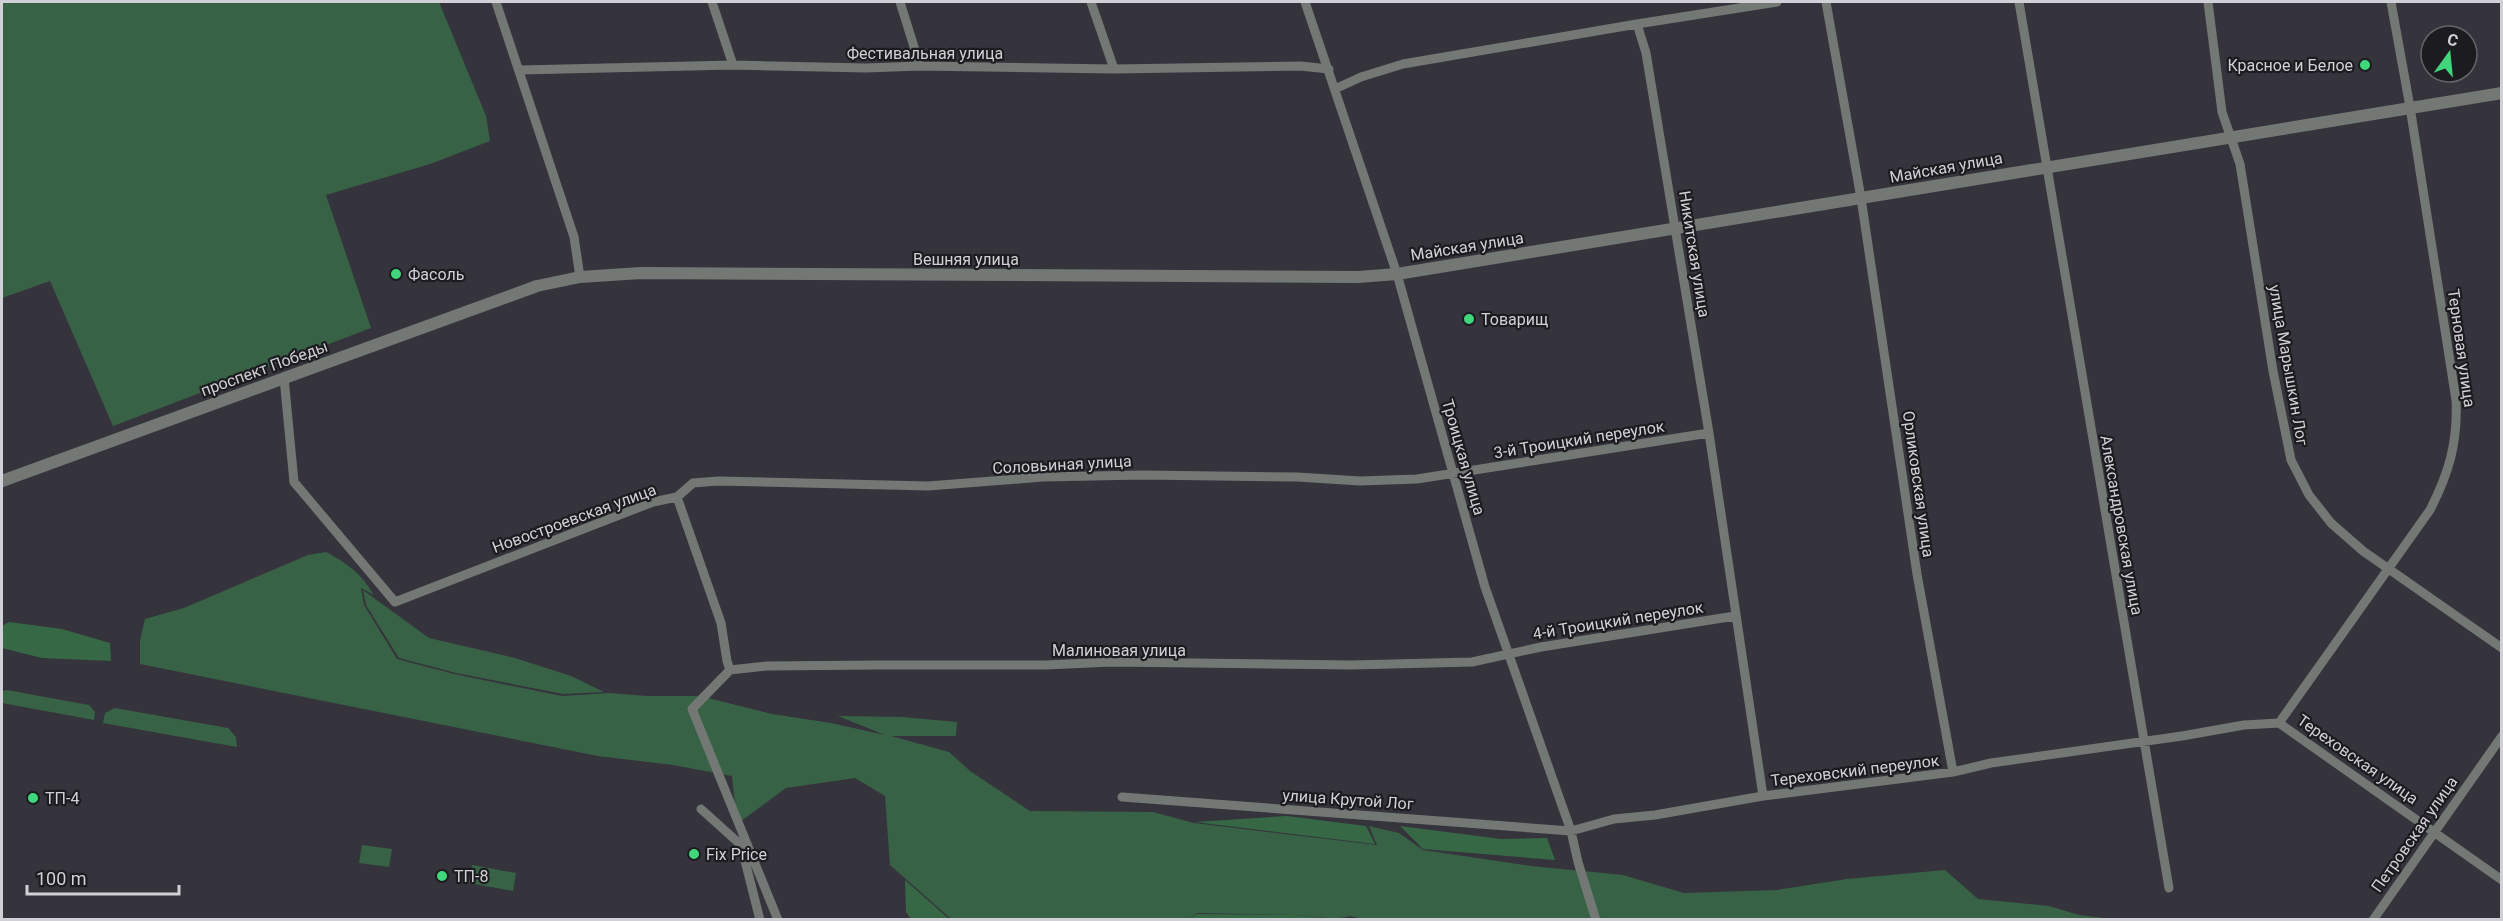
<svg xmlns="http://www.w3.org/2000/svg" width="2503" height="921" font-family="Roboto,sans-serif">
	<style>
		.green { fill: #386245 }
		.forest { fill: #366845 }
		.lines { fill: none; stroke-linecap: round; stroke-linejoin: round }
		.minor { stroke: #737874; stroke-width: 9 }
		.tertiary { stroke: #737874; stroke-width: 12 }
		.poi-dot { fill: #40d77c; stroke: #1c1c20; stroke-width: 2 }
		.labels { text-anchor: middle; stroke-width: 4.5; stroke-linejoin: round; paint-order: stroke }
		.street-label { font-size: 16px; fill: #d1d0d6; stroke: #1c1c20 }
		.poi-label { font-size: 16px; fill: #d1d0d6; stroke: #1c1c20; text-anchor: start }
	</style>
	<rect width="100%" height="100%" fill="#35343c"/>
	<path class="green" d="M2,2H439L486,116L490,141L430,164L326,195L371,328L113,426L50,281L2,298Z
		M326,552C349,565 359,571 374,595L361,588L364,605L397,659L454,674L562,696L610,693L646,696H700L772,714L831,723L885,735L838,716L903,717L957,722L956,736H891L949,752L970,771L1030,811L1153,812L1194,823L1377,845L1369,826L1399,833L1423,850L1531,866L1623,875L1684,893L1777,890L1847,879L1945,870L1978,899L2049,906L2079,915L2112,919L1367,920L1350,916L1337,919L1293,915L1197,913L1188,920L951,919L890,865L885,796L855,778L786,788L737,824L732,776L673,765L598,756L140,664V640L145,619L184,608L308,555Z
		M363,590L429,638L515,658L571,676L604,692L563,694L456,673L399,658L366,605Z
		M7,690L89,705L95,712L94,720L2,703V691Z
		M115,708L228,728L236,737L237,747L103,723L105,713Z
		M362,845L392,849L389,867L359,863Z
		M472,865L516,873L513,891L469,883Z"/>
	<path class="forest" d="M9,622L62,629L110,643L111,661L42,658L2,648V626Z
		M1287,816L1366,826L1375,844L1195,822Z
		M1400,826L1501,839L1547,838L1555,860L1423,849Z
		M905,880L949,919H911L906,912Z
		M1197,914L1293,915L1335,919H1189Z"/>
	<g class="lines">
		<path class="minor" d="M496,2L574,237L580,277
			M712,2L733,65
			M900,2L920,66
			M1091,2L1114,69
			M1305,2L1397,274L1485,587L1571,831L1578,862L1596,920
			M1826,2L1861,198L1917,574L1953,772
			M2019,2L2169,888
			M2208,2L2222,112L2240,164L2273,371L2291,460L2309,495L2331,523L2363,551L2502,648
			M1637,24L1777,2
			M521,70L733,65L866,68L920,66L1114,69L1300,66L1329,69
			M1335,89L1361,77L1403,64L1637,24L1646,53L1709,433L1763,796
			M284,378L294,482L395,602L653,502L677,497L721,623L727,661L730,670L692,709L778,920
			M677,497L693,483L718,481L928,486L1043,477L1143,475L1297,477L1360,481L1417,479L1709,433
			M730,670L767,666L877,665H1046L1112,662L1352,665L1472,662L1541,647L1735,616
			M2279,723L2430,510C2449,473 2458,442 2456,400L2410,107L2391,2
			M1122,797L1571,831L1614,819L1655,815L1763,796L1953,772L1991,763L2182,736L2244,725L2279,723L2502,880
			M701,809L741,845L760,920
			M2373,920L2502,736"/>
		<path class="tertiary" d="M2,481L537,286L580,277L641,273L1358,277L1397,274L2502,93"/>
	</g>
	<g class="poi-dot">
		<circle cx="2365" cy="65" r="6"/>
		<circle cx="396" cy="274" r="6"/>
		<circle cx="1469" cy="319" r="6"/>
		<circle cx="33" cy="798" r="6"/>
		<circle cx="694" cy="854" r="6"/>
		<circle cx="442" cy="876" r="6"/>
	</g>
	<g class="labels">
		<g class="street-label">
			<text x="925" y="59">Фестивальная улица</text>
			<text transform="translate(1946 167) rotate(-10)" y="6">Майская улица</text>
			<text transform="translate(1467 246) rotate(-9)" y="6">Майская улица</text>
			<text transform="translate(1695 254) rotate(81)" y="6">Никитская улица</text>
			<text x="966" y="265">Вешняя улица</text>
			<text transform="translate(2462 348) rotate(82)" y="6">Терновая улица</text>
			<text transform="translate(2289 365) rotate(80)" y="6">улица Марышкин Лог</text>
			<text transform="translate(264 368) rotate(-20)" y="6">проспект Победы</text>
			<text transform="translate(1579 439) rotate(-9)" y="6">3-й Троицкий переулок</text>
			<text transform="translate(1464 457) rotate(74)" y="6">Троицкая улица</text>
			<text transform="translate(1062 464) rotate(-3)" y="6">Соловьиная улица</text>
			<text transform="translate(1919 484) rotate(82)" y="6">Орликовская улица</text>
			<text transform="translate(574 518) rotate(-20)" y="6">Новостроевская улица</text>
			<text transform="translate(2122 525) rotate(80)" y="6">Александровская улица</text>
			<text transform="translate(1618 620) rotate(-9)" y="6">4-й Троицкий переулок</text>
			<text x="1119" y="656">Малиновая улица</text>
			<text transform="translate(2358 759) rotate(35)" y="6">Тереховская улица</text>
			<text transform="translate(1855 770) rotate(-7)" y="6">Тереховский переулок</text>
			<text transform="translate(1348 799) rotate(4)" y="6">улица Крутой Лог</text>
			<text transform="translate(2414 834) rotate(-55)" y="6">Петровская улица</text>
		</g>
		<g class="poi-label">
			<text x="2353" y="71" text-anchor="end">Красное и Белое</text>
			<text x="408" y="280">Фасоль</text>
			<text x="1481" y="325">Товарищ</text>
			<text x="45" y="804">ТП-4</text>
			<text x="706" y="860">Fix Price</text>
			<text x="454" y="882">ТП-8</text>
		</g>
	</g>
	<rect width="2503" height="921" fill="none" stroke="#d1d0d6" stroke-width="6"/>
	<g transform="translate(2449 54) rotate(15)"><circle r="28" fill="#1c1c20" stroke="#646469" stroke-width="1.5"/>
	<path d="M0-4.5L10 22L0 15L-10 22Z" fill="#40d77c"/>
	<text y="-9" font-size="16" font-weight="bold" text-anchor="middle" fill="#d1d0d6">С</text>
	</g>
	<path d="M27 885v9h152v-9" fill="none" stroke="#d1d0d6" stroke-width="3"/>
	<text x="36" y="885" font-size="18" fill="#d1d0d6" stroke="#1c1c20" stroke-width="4.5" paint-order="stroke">100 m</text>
</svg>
